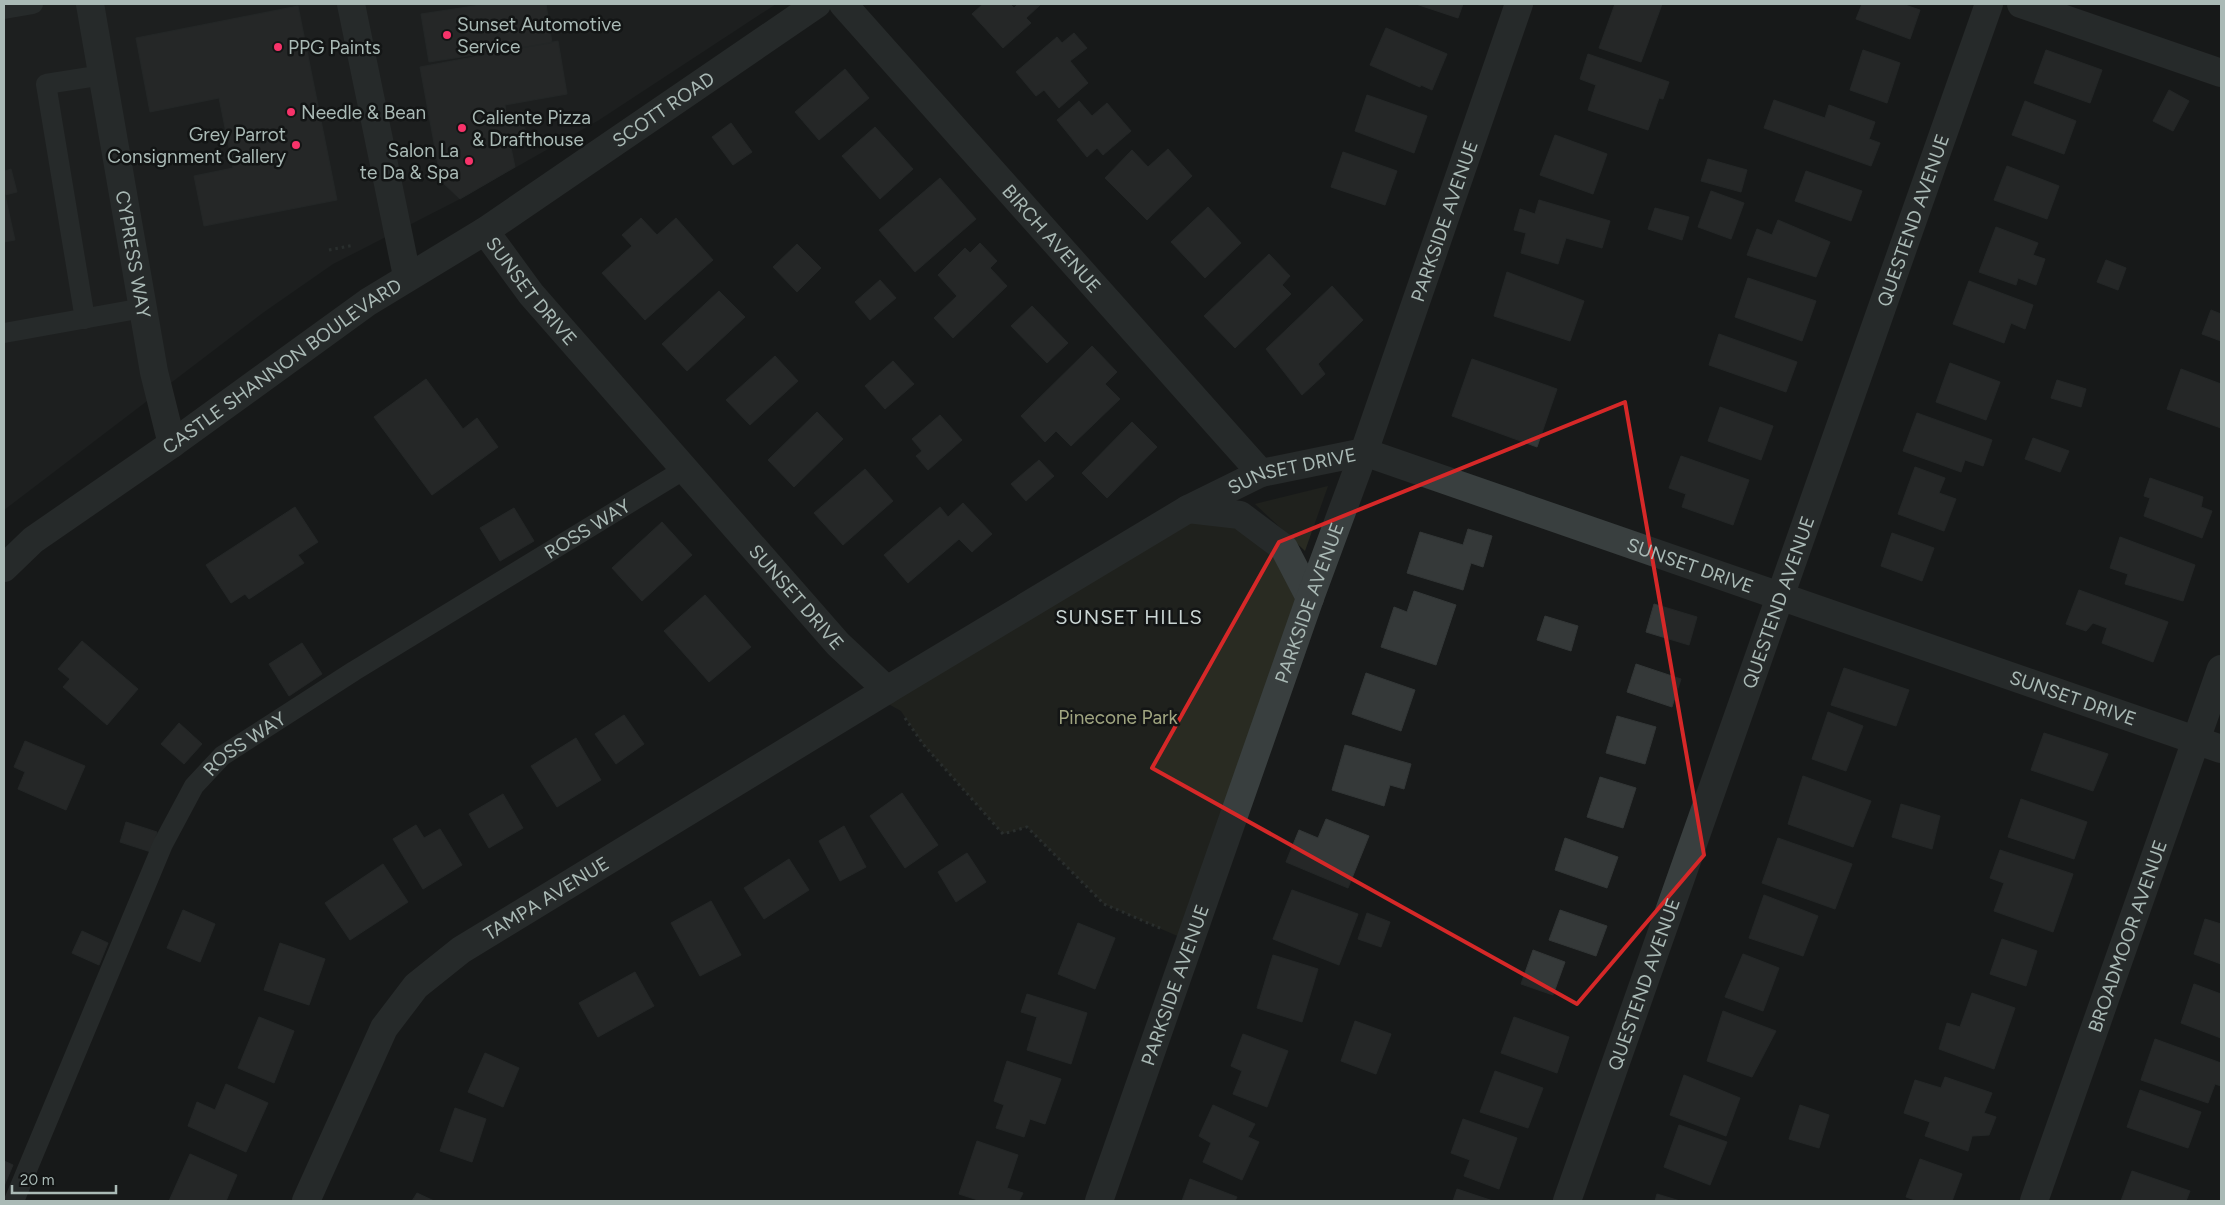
<svg xmlns="http://www.w3.org/2000/svg" width="2225" height="1205" font-family="Figtree,sans-serif">
	<style>
		.built { fill: #242727 }
		.green { fill: #292b22 }
		.building { fill: #353939; stroke: #323636 }
		.lines { fill: none; stroke-linecap: round; stroke-linejoin: round }
		.path { stroke: #3f4745; stroke-width: 3; stroke-dasharray: 2.5 4; stroke-linecap: butt }
		.service { stroke: #393f3f; stroke-width: 20 }
		.minor { stroke: #393f3f; stroke-width: 28 }
		.tertiary { stroke: #393f3f; stroke-width: 28 }
		.marked { fill: none; stroke: #d62828; stroke-width: 4; stroke-linejoin: round }
		.poi-dot { fill: #f7336a; stroke: #131515; stroke-width: 2 }
		.labels { text-anchor: middle; stroke-width: 5; stroke-linejoin: round; paint-order: stroke }
		.poi-label { font-size: 19px; fill: #aabab6; stroke: #131515; text-anchor: start }
		.street-label { font-size: 19px; fill: #aabab6; stroke: #131515 }
		.park-label { font-size: 19px; fill: #a1a681; stroke: #131515 }
		.neighbourhood-label { font-size: 20px; letter-spacing: 1px; fill: #cbd6d4; stroke: #131515 }
	</style>
	<rect width="100%" height="100%" fill="#181a1a"/>
	<path class="built" d="M4,4H776L599,120L460,199L333,264L264,312L4,510Z"/>
	<path class="green" d="M1328,486L1305,551L1255,504Z
		M1188,509L1240,515L1310,598L1189,941L1104,904L1027,827L1003,834L923,744L901,711L876,697Z"/>
	<path class="building" d="M487,4H546L552,43L429,62L421,14Z
		M983,4H1010L1014,8L1018,4L1040,5L1026,18L1031,23L1003,48L972,14Z
		M1416,4H1463L1458,18Z
		M1615,4H1662L1641,62L1599,48Z
		M1862,4H1902L1920,10L1910,39L1856,19Z
		M298,6L337,200L204,226L194,176L233,168L219,98L150,112L136,38Z
		M1386,28L1447,54L1432,90L1421,85L1420,87L1370,65Z
		M1074,33L1087,48L1070,61L1088,83L1059,108L1044,90L1036,96L1016,72L1057,37L1062,43Z
		M558,41L567,94L505,105L506,114L522,111L527,140L510,143L515,167L460,199L441,181L420,67Z
		M1863,50L1900,63L1887,103L1850,90Z
		M2046,50L2102,70L2090,103L2034,83Z
		M1588,54L1669,82L1663,99L1659,98L1648,130L1588,110L1596,85L1580,79Z
		M845,69L869,98L819,140L795,112Z
		M2169,90L2189,101L2173,131L2153,121Z
		M1367,95L1427,116L1414,153L1355,131Z
		M1774,100L1825,118L1829,105L1875,122L1869,139L1880,143L1871,166L1764,128Z
		M1079,101L1092,116L1107,103L1131,131L1103,155L1097,148L1087,157L1057,120Z
		M2025,101L2076,121L2064,154L2012,135Z
		M731,123L752,152L733,165L712,137Z
		M875,127L913,169L880,199L842,156Z
		M1555,135L1607,154L1593,194L1540,175Z
		M1168,149L1192,176L1147,220L1105,178L1132,150L1148,167Z
		M1343,152L1397,171L1385,205L1331,187Z
		M1708,159L1747,170L1741,192L1701,181Z
		M4,166L5,171L11,169L17,192L5,195L15,240L4,242Z
		M2007,166L2059,186L2047,219L1994,200Z
		M1806,171L1862,191L1851,221L1795,201Z
		M940,178L976,219L915,272L879,230Z
		M1711,191L1744,203L1731,239L1698,227Z
		M1539,200L1610,221L1602,248L1566,238L1558,264L1521,253L1526,233L1514,230L1520,209L1535,214Z
		M1208,207L1241,243L1205,278L1171,242Z
		M1655,208L1689,217L1682,240L1648,229Z
		M641,218L657,235L676,218L713,260L645,320L602,273L632,246L622,235Z
		M1778,220L1830,242L1816,277L1747,255L1757,229L1772,235Z
		M1996,227L2038,243L2033,255L2045,259L2036,285L2018,278L2016,285L1979,272Z
		M980,243L997,261L990,268L1007,286L953,338L934,318L957,296L938,275L965,248L970,253Z
		M797,244L821,268L797,292L773,267Z
		M1269,254L1290,276L1282,285L1291,294L1235,348L1204,316Z
		M2106,260L2126,268L2118,290L2097,282Z
		M1507,272L1584,301L1570,341L1494,316Z
		M1748,278L1816,301L1802,341L1735,317Z
		M880,280L896,298L870,320L855,302Z
		M1969,281L2033,305L2025,329L2011,323L2004,343L1953,324Z
		M1332,286L1363,320L1318,364L1325,374L1302,395L1266,349Z
		M719,291L745,317L687,371L662,344Z
		M1032,306L1068,343L1047,363L1011,326Z
		M2211,310L2221,314V341L2202,334Z
		M1719,334L1797,362L1786,392L1709,365Z
		M1092,346L1117,372L1105,384L1120,399L1071,446L1056,431L1045,442L1021,416Z
		M775,356L798,381L750,425L726,400Z
		M1472,359L1557,389L1537,447L1452,416Z
		M893,361L914,384L885,409L865,386Z
		M1950,363L2000,382L1986,420L1936,402Z
		M2181,369L2221,384V428L2167,409Z
		M426,379L463,429L477,418L498,447L432,495L374,417Z
		M2057,380L2086,389L2081,407L2051,398Z
		M1720,407L1773,426L1761,460L1708,441Z
		M817,412L843,439L794,487L768,460Z
		M1917,413L1992,440L1983,466L1965,460L1961,472L1903,451Z
		M940,415L962,440L928,470L916,456L922,451L912,439Z
		M1132,422L1157,447L1107,498L1082,473Z
		M2033,438L2069,451L2060,472L2025,459Z
		M1681,456L1749,480L1733,525L1682,507L1686,494L1669,488Z
		M1039,460L1054,476L1026,501L1011,484Z
		M1915,467L1945,478L1939,493L1956,499L1944,531L1898,514Z
		M865,469L893,501L843,545L814,513Z
		M2150,478L2203,497L2201,507L2212,511L2202,538L2144,516L2150,498L2144,496Z
		M963,503L992,534L972,552L959,539L908,583L884,555L940,507L948,517Z
		M295,507L318,542L298,555L304,563L249,599L245,594L231,603L206,565Z
		M514,508L534,541L500,561L480,528Z
		M662,522L692,555L642,601L612,568Z
		M1468,529L1492,536L1483,567L1471,563L1463,590L1407,573L1420,532L1463,545Z
		M1892,533L1934,548L1922,581L1881,566Z
		M2120,537L2195,565L2183,601L2125,584L2128,574L2110,568Z
		M2079,590L2168,622L2153,662L2102,643L2107,628L2093,623L2086,631L2066,624Z
		M1414,591L1456,605L1436,665L1381,647L1394,607L1407,612Z
		M705,595L751,647L709,682L664,631Z
		M1654,604L1697,617L1689,645L1646,632Z
		M1545,616L1578,626L1571,651L1537,640Z
		M82,641L138,689L107,725L63,687L70,679L58,669Z
		M302,643L322,674L289,696L269,664Z
		M1636,664L1681,679L1672,707L1627,692Z
		M1844,668L1909,690L1896,726L1831,705Z
		M1366,673L1415,690L1401,731L1352,714Z
		M1828,712L1863,726L1846,771L1812,759Z
		M624,715L644,744L616,764L595,734Z
		M1617,716L1656,727L1645,764L1606,753Z
		M179,723L202,744L184,764L161,744Z
		M2044,733L2108,754L2093,791L2031,770Z
		M576,738L601,780L557,807L531,766Z
		M25,741L85,766L66,810L18,789L25,772L14,767Z
		M1345,745L1411,764L1404,789L1390,785L1384,806L1332,790Z
		M1803,776L1871,801L1853,847L1788,824Z
		M1600,777L1636,788L1623,828L1587,817Z
		M902,793L938,845L905,868L870,816Z
		M503,794L523,828L489,848L469,814Z
		M2021,799L2087,822L2074,859L2008,837Z
		M1901,804L1940,816L1932,849L1892,837Z
		M1326,819L1369,836L1348,888L1286,862L1299,830L1318,838Z
		M126,822L157,832L151,852L120,842Z
		M416,825L424,838L440,829L462,865L423,889L393,839Z
		M844,826L866,867L840,881L819,841Z
		M1565,838L1618,857L1607,888L1555,870Z
		M1778,838L1852,864L1835,909L1762,883Z
		M2000,850L2073,874L2053,932L1994,911L2004,883L1990,878Z
		M967,853L986,882L956,902L938,872Z
		M789,859L809,890L764,919L744,888Z
		M383,864L408,902L350,940L325,903Z
		M1292,890L1358,914L1339,965L1273,939Z
		M1764,895L1818,916L1803,956L1749,938Z
		M711,901L741,955L700,976L671,923Z
		M183,910L215,924L200,962L167,948Z
		M1560,910L1607,926L1596,956L1549,940Z
		M1367,913L1390,922L1381,947L1358,939Z
		M2205,919L2221,924V964L2194,954Z
		M1078,923L1115,938L1095,989L1058,974Z
		M82,931L108,943L99,965L72,953Z
		M2002,939L2037,951L2026,986L1990,974Z
		M280,943L325,959L309,1005L264,990Z
		M1533,950L1565,962L1553,995L1521,984Z
		M1743,954L1779,968L1763,1011L1725,997Z
		M1273,955L1318,969L1302,1022L1257,1008Z
		M635,972L654,1006L598,1037L579,1003Z
		M2194,984L2221,994V1038L2181,1023Z
		M1972,993L2015,1008L1994,1069L1939,1049L1947,1023L1960,1027Z
		M1027,994L1087,1013L1071,1064L1027,1050L1037,1017L1021,1012Z
		M1723,1011L1776,1031L1752,1077L1707,1061Z
		M259,1017L294,1031L274,1083L238,1068Z
		M1514,1017L1569,1037L1557,1073L1501,1053Z
		M1355,1021L1391,1034L1376,1074L1341,1061Z
		M1243,1034L1288,1051L1267,1107L1233,1094L1242,1071L1231,1066Z
		M2155,1039L2221,1063V1086L2215,1084L2208,1103L2141,1080Z
		M485,1053L519,1068L503,1107L468,1092Z
		M1007,1061L1061,1079L1045,1124L1030,1119L1024,1137L996,1128L1004,1105L994,1101Z
		M1495,1071L1543,1088L1528,1128L1480,1112Z
		M1684,1075L1740,1098L1726,1136L1670,1115Z
		M1945,1077L1992,1093L1984,1113L1996,1117L1989,1135L1972,1136L1968,1151L1925,1136L1930,1122L1904,1113L1915,1080L1941,1088Z
		M226,1084L268,1103L246,1152L188,1126L197,1102L215,1110Z
		M2140,1090L2201,1112L2188,1148L2127,1127Z
		M1213,1105L1255,1124L1248,1137L1259,1142L1242,1180L1203,1162L1211,1143L1199,1136Z
		M1800,1105L1829,1115L1819,1148L1789,1139Z
		M455,1108L486,1119L472,1162L440,1151Z
		M1463,1119L1517,1138L1499,1189L1464,1176L1470,1160L1451,1153Z
		M1679,1125L1727,1142L1710,1185L1664,1167Z
		M977,1141L1018,1155L1007,1188L1023,1193L1019,1201H981L959,1194Z
		M190,1154L237,1175L226,1201H169Z
		M1920,1159L1962,1174L1952,1201H1918L1906,1197Z
		M4,1161L13,1165L4,1186Z
		M2132,1171L2190,1191L2186,1201H2121Z
		M1190,1179L1237,1197L1235,1201H1182Z
		M1457,1189L1493,1201H1453Z
		M417,1193L434,1201H412Z
		M1657,1194L1680,1201H1655Z"/>
	<g class="lines">
		<path class="path" d="M329,250L354,245
			M905,718L923,744L1003,834L1027,827L1104,904L1162,929"/>
		<g class="service">
			<path d="M4,9L33,4"/>
			<path d="M85,319L46,84L103,75"/>
			<path d="M4,333L143,308"/>
			<path id="s1" d="M14,1201L163,844L194,786L222,756L354,671L685,469"/>
		</g>
		<g class="minor">
			<path id="s2" d="M90,4L154,372L172,444"/>
			<path id="s3" d="M843,4L1261,473"/>
			<path d="M2021,4L2221,73"/>
			<path id="s4" d="M485,231L531,294L838,644L887,690L1188,509L1261,473L1364,452L2221,749"/>
			<path d="M1188,509L1240,515L1284,548L1310,598"/>
			<path id="s5" d="M306,1201L384,1028L416,986L461,950L887,690"/>
			<path id="s6" d="M1099,1201L1310,598L1364,452L1519,4"/>
			<path id="s7" d="M1567,1201L1989,4"/>
			<path id="s8" d="M2034,1201L2221,669"/>
		</g>
		<g class="tertiary">
			<path d="M351,4L407,276"/>
			<path id="s9" d="M4,568L33,540L172,444L368,302L485,231L817,4"/>
		</g>
	</g>
	<path d="M0 0H2225V1205H0ZM1625,402L1704,855L1577,1004L1152,768L1279,542Z" fill="#181a1a" fill-opacity=".55" fill-rule="evenodd"/>
	<path class="marked" d="M1625,402L1704,855L1577,1004L1152,768L1279,542Z"/>
	<g class="poi-dot">
		<circle cx="447" cy="35" r="5"/>
		<circle cx="278" cy="47" r="5"/>
		<circle cx="291" cy="112" r="5"/>
		<circle cx="462" cy="128" r="5"/>
		<circle cx="296" cy="145" r="5"/>
		<circle cx="469" cy="161" r="5"/>
	</g>
	<g class="labels">
		<g class="poi-label">
			<text x="457" y="31">Sunset Automotive<tspan x="457" dy="22">Service</tspan></text>
			<text x="288" y="54">PPG Paints</text>
			<text x="301" y="119">Needle &amp; Bean</text>
			<text x="472" y="124">Caliente Pizza<tspan x="472" dy="22">&amp; Drafthouse</tspan></text>
			<text x="286" y="141" text-anchor="end">Grey Parrot<tspan x="286" dy="22">Consignment Gallery</tspan></text>
			<text x="459" y="157" text-anchor="end">Salon La<tspan x="459" dy="22">te Da &amp; Spa</tspan></text>
		</g>
		<g class="street-label">
			<text dy="7" stroke="none"><textPath href="#s9" startOffset="804">SCOTT ROAD</textPath></text>
			<text dy="7" stroke="none"><textPath href="#s6" startOffset="1039">PARKSIDE AVENUE</textPath></text>
			<text dy="7" stroke="none"><textPath href="#s7" startOffset="1040">QUESTEND AVENUE</textPath></text>
			<text dy="7" stroke="none"><textPath href="#s3" startOffset="314">BIRCH AVENUE</textPath></text>
			<text dy="7" stroke="none"><textPath href="#s2" startOffset="254">CYPRESS WAY</textPath></text>
			<text dy="7" stroke="none"><textPath href="#s4" startOffset="76">SUNSET DRIVE</textPath></text>
			<text dy="7" stroke="none"><textPath href="#s9" startOffset="344">CASTLE SHANNON BOULEVARD</textPath></text>
			<text dy="7" stroke="none"><textPath href="#s4" startOffset="1074">SUNSET DRIVE</textPath></text>
			<text dy="7" stroke="none"><textPath href="#s1" startOffset="924">ROSS WAY</textPath></text>
			<text dy="7" stroke="none"><textPath href="#s4" startOffset="1494">SUNSET DRIVE</textPath></text>
			<text dy="7" stroke="none"><textPath href="#s4" startOffset="481">SUNSET DRIVE</textPath></text>
			<text dy="7" stroke="none"><textPath href="#s6" startOffset="634">PARKSIDE AVENUE</textPath></text>
			<text dy="7" stroke="none"><textPath href="#s7" startOffset="635">QUESTEND AVENUE</textPath></text>
			<text dy="7" stroke="none"><textPath href="#s4" startOffset="1899">SUNSET DRIVE</textPath></text>
			<text dy="7" stroke="none"><textPath href="#s1" startOffset="519">ROSS WAY</textPath></text>
			<text dy="7" stroke="none"><textPath href="#s5" startOffset="400">TAMPA AVENUE</textPath></text>
			<text dy="7" stroke="none"><textPath href="#s8" startOffset="281">BROADMOOR AVENUE</textPath></text>
			<text dy="7" stroke="none"><textPath href="#s6" startOffset="229">PARKSIDE AVENUE</textPath></text>
			<text dy="7" stroke="none"><textPath href="#s7" startOffset="230">QUESTEND AVENUE</textPath></text>
		</g>
		<g class="park-label">
			<text x="1118" y="724">Pinecone Park</text>
		</g>
		<g class="neighbourhood-label">
			<text x="1129" y="624">SUNSET HILLS</text>
		</g>
	</g>
	<rect width="2225" height="1205" fill="none" stroke="#aabab6" stroke-width="10"/>
	<path d="M12 1185v8h104v-8" fill="none" stroke="#aabab6" stroke-width="2.5"/>
	<text x="20" y="1185" font-size="15" fill="#aabab6" stroke="#131515" stroke-width="4" paint-order="stroke">20 m</text>
</svg>
